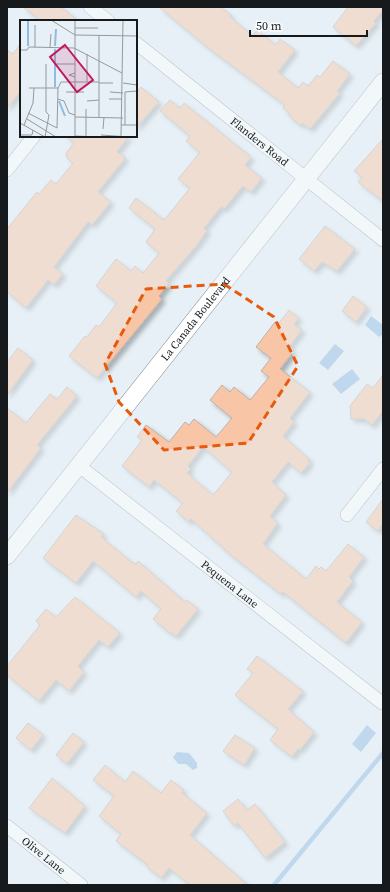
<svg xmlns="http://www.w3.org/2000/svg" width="390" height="892" font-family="'Source Serif 4',serif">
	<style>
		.water { fill: #90bbe2 }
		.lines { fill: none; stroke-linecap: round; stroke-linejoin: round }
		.stream { stroke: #90bbe2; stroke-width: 4.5 }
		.building { fill: #f9c5a7; stroke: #bbb2ad; fill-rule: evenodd; filter: url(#shadow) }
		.minor-casing { stroke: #868d93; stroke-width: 14 }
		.tertiary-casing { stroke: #868d93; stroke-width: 18 }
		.minor { stroke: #fff; stroke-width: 13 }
		.tertiary { stroke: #fff; stroke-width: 17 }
		.marked { fill: none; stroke: #e8590c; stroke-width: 3; stroke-dasharray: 8 5; stroke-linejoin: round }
		.labels { text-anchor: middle; stroke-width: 3.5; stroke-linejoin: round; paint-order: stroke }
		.street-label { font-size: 11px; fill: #171a1d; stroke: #f9fcff }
		.inset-river { fill: none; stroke: #90bbe2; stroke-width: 2 }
		.inset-road { fill: none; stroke: #949a9f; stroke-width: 1 }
		.view { fill: #c2185b; fill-opacity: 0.15; stroke: #c2185b; stroke-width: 2 }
		.inset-edge { fill: none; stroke: #171a1d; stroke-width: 2 }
	</style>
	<defs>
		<filter id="shadow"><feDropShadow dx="3.5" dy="3.5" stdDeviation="2" flood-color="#0004"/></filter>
	</defs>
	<rect width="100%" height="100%" fill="#e7f0f6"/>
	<path class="water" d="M371,316L383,325V334L379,337L365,325Z
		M335,344L344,351L328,370L319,363Z
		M352,369L360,379L341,394L332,384Z
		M367,725L376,733L361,752L352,744Z
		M177,752L189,753L197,763V768L193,770L186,764H178L173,757Z"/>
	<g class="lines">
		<path class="stream" d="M274,885L383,753"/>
	</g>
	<path class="building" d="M23,7H61L79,21H41Z
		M159,7H221L232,16L230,17L253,36L257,30L276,45L280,39L295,50L278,72L298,88L303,82L308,86L317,75L320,77L333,61L350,74L337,91L340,93L310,129L302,123L300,125L289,116L290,114L283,108L285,105L207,47Z
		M348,7H383V10L374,21L376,23L356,46L333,27Z
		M21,43V91L7,108V50L13,54Z
		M141,87L159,102L136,128V94Z
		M170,100L180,108L184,103L251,157L245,165L262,178L251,192L243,186L224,209L221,207L204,228L207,231L197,245L166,281L169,283L159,296L162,299L97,378L69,356L85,336L86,338L96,325L99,327L117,303L96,286L116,259L131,271L135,266L143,273L159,253L146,242L155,229L129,208L136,198L164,220L190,188L178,179L200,152L186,141L190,136L160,111Z
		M65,136H129L117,152L125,157L124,160L98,192L111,202L92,225L88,222L54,267L63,274L54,285L48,280L26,308L7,292V229L37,192L39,194L51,180L56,184L73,163L67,158L66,153L74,143Z
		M383,139V201L358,182L362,177L354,171Z
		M325,226L355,249L337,271L322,262L314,271L299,259Z
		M353,296L367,307L356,322L342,311Z
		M289,310L299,318L294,324L302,330L289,347L294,351L280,369L310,392L290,418L294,422L283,436L310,460L308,462L310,463L301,473L288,462L272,482L286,495L270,516L278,523L263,544L306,579L316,566L319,569L321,567L326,571L348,544L364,557L349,577L353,581L337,602L362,622L346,643L283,592L281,594L232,556L191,519L189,522L176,511L183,503L154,480L149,487L122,466L142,440L137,437L146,425L169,442L185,422L189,425L194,419L216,437L232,418L210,400L222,385L230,392L234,387L250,400L269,377L261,371L271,358L256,347L275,322L278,324ZM203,447L232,472L213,495L187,473L191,469L188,466Z
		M18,348L33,360L7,395V362Z
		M383,375V411L372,425L364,419H351L350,406L367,384L373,388Z
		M67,387L77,396L37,445L41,448L7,493V408L26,423L50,394L57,399Z
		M383,499V524L378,531L366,522Z
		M76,515L104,534L101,537L133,563L136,564L138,561L185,602L187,600L198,609L176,636L172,633L171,634L153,619L161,609L141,591L136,597L93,561L76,583L43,558Z
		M75,597L120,633L108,647L99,640L78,666L84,672L69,691L56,680L39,701L7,675V666L40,625L36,621L46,609L56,617Z
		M257,656L303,691L288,709L314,732L300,750L298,749L292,757L270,740L278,729L235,695L253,673L247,669Z
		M28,723L43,735L31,750L16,738Z
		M73,733L84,742L67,764L56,755Z
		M235,735L255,748L244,765L223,751Z
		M105,765L125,782L133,771L161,793L171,780L184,790L182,793L207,813L190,835L248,885H190L169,868L161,878L147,867L148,865L116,841L121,834L99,816L114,796L93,780Z
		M52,778L85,806L65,833L29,808Z
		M238,799L247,810L255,804L285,842L265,858L238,823L234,826L223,811Z"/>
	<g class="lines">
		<g class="minor-casing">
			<g id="minor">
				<path d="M90,7L108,21"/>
				<path id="s1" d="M136,43L383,240"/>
				<path d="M7,170L34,136"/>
				<path id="s2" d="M78,465L382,703"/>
				<path d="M347,515L383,469"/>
				<path id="s3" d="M7,826L81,885"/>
			</g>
		</g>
		<g class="tertiary-casing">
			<g id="tertiary">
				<path id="s4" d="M7,556L383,82"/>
			</g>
		</g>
		<use href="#minor" class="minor"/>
		<use href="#tertiary" class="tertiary"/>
	</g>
	<path d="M0 0H390V892H0ZM224,284L274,317L298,366L248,443L164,450L119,402L105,364L146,289Z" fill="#e7f0f6" fill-opacity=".55" fill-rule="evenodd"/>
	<path class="marked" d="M224,284L274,317L298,366L248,443L164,450L119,402L105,364L146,289Z"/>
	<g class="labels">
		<g class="street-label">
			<text dy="4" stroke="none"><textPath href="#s1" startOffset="158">Flanders Road</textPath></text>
			<text dy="4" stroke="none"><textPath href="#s4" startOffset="303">La Canada Boulevard</textPath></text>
			<text dy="4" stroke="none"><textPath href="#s2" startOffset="193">Pequena Lane</textPath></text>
			<text dy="4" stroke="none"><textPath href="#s3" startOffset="47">Olive Lane</textPath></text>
		</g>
	</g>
	<g transform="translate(20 20)">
		<rect width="117" height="117" fill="#e7f0f6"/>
		<path class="inset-river" d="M8,26V0M35,26L36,9M35,29V67M39,81L45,96"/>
		<path class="inset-road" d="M31,0L55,15L117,16M117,0V20M55,8H78M15,27V5M30,27L31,14M0,30H7L9,27L54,28L102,53M36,44H55M55,57L49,55L55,53M67,62V34M79,63H93M103,63L117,65M9,68H38L41,62H79M46,72H64M90,72L103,73M38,79L44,81L49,93L55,95M89,79H102M67,81L79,80M66,89V116M8,93L37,108L38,68M55,97L103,98M79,97V16M7,99L36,117M0,103L25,117M4,105L13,83L14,68M101,105H117M105,105V72L117,71M83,109L84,97M0,115H12L13,110M81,115L109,117M55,116L78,117M25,117L29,95L26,92V44M55,117V0M101,117L103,0"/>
		<path class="view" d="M45,25L73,60L57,72L30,37Z"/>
		<rect width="117" height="117" class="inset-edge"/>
	</g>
	<rect width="390" height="892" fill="none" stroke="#171a1d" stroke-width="16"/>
	<path d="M250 30v6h117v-6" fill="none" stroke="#171a1d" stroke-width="2"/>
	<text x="256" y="30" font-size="12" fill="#171a1d" stroke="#f9fcff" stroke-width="3" paint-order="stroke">50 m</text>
</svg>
